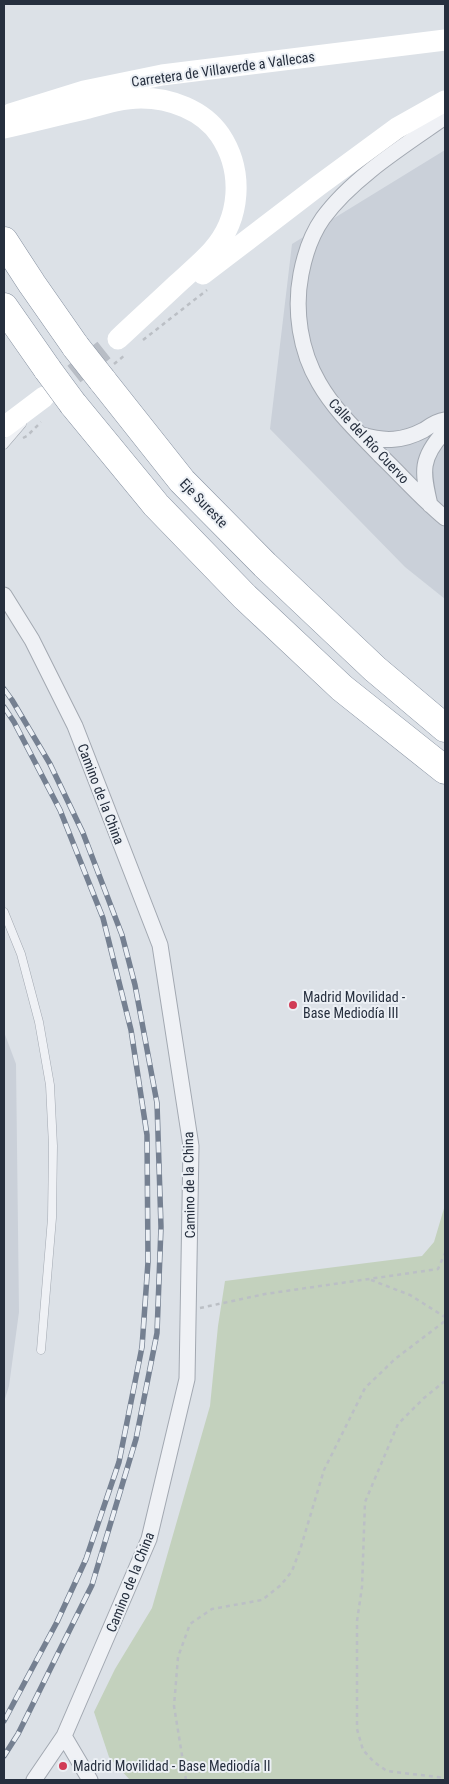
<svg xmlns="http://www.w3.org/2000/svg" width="449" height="1784" font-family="'Roboto Condensed',sans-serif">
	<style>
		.built { fill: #cad0d9 }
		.green { fill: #c3d1bd }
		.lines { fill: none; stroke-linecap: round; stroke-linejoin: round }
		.secondary-tunnel { stroke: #b8bdc5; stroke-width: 21; stroke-dasharray: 21 11; stroke-linecap: butt }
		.service-casing { stroke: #a2a8b1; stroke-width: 9 }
		.minor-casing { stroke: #a2a8b1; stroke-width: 17 }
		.motorway-casing { stroke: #838e9e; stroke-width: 29 }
		.path { stroke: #bbbfc5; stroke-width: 2.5; stroke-dasharray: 4 4; stroke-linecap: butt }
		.service { stroke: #eff1f5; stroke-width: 8 }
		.minor { stroke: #eff1f5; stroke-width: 15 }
		.secondary { stroke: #fff; stroke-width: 21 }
		.motorway { stroke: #fff; stroke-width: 28 }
		.rail-casing { stroke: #758091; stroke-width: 5.5 }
		.rail { stroke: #ecf0f5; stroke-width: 4; stroke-dasharray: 11; stroke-linecap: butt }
		.motorway-bridge-casing { stroke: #838e9e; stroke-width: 29; stroke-linecap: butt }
		.motorway-bridge { stroke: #fff; stroke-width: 28 }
		.poi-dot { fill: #d13c56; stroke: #ecf0f5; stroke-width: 2 }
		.labels { text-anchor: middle; stroke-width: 4; stroke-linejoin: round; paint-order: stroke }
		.street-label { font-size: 14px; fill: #262f3e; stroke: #ecf0f5 }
		.poi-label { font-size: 14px; fill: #262f3e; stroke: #ecf0f5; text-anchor: start }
	</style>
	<rect width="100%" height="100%" fill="#dce1e7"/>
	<path class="built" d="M445,150V599L405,567L270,429L292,244Z
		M4,1032L16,1064L19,1312L9,1386L4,1402Z"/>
	<path class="green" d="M445,1205V1780H130L109,1757L94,1712L115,1669L152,1608L210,1406L218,1326L225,1281L422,1256L434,1242Z"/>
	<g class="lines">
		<path class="secondary-tunnel" d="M49,394L104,350"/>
		<g class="service-casing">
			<path id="service" d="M4,445L22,424
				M4,912L21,954L39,1022L50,1085L53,1146L52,1218L41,1350"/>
		</g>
		<g class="minor-casing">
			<path id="minor" d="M445,117C405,145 352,178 323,218C311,235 305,253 301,274C294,310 300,351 319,383C335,411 359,433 380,455C402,476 422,499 445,518
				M362,435C385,442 403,441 424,430C431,425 437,421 445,420
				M430,505C422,471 420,458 445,431
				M4,595L32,640L75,726L160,945L191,1146L187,1379L149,1539L64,1736L34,1780
				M64,1736L90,1780"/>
		</g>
		<g class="motorway-casing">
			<path id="motorway" d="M4,241L32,284L76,347
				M4,307L48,370
				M102,380L182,481L265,565L375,669L445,728
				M73,404L156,505L244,596L342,688L445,770"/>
		</g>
		<path class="path" d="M143,340L207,290
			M114,364L125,355
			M23,438L27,436L41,422
			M371,1280L410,1295L445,1317
			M200,1308L265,1294L438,1269L445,1253
			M445,1381L424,1398L398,1424L365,1502L362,1587L357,1621V1729L363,1750L374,1762L387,1771L445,1778
			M186,1780L174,1706L178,1657L190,1624L212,1609L262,1600L281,1585L292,1571L300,1550L324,1470L365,1388L395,1359L445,1321"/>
		<use href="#service" class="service"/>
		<use href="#minor" class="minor"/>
		<path class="secondary" d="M10,114L84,91L162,75L445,40
			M4,128C31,122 58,115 85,109C103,104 122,98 141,98C170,98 203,110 220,135C244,171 241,219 212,251C201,263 188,274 176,285C157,303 137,321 118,339
			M203,274L318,186L397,128L445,101
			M4,427L44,397"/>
		<use href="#motorway" class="motorway"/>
		<g class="rail-casing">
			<path id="rail" d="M4,689L12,700L50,764L83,833L122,935L135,985L157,1103L161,1227L157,1333L136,1439L92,1585L18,1734L4,1756
				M4,707L14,722L60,810L103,918L131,1030L147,1135L148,1262L142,1347L119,1462L86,1559L57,1622L4,1721"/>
		</g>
		<use href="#rail" class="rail"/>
		<g class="motorway-bridge-casing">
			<path id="motorway-bridge" d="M76,347L102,380
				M48,370L73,404"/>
		</g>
		<use href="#motorway-bridge" class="motorway-bridge"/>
	</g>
	<g class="poi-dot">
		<circle cx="293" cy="1005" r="5"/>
		<circle cx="63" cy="1766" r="5"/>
	</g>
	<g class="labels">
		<g class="street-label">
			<text transform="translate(223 69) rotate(-8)" y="5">Carretera de Villaverde a Vallecas</text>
			<text transform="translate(369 441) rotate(47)" y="5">Calle del Río Cuervo</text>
			<text transform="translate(204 503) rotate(46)" y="5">Eje Sureste</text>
			<text transform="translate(101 794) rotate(69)" y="5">Camino de la China</text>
			<text transform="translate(189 1185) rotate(-91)" y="5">Camino de la China</text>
			<text transform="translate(130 1582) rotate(-68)" y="5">Camino de la China</text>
		</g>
		<g class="poi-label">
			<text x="303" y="1002">Madrid Movilidad -<tspan x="303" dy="16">Base Mediodía III</tspan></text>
			<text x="73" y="1771">Madrid Movilidad - Base Mediodía II</text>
		</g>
	</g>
	<rect width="449" height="1784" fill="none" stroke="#262f3e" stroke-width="10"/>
</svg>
